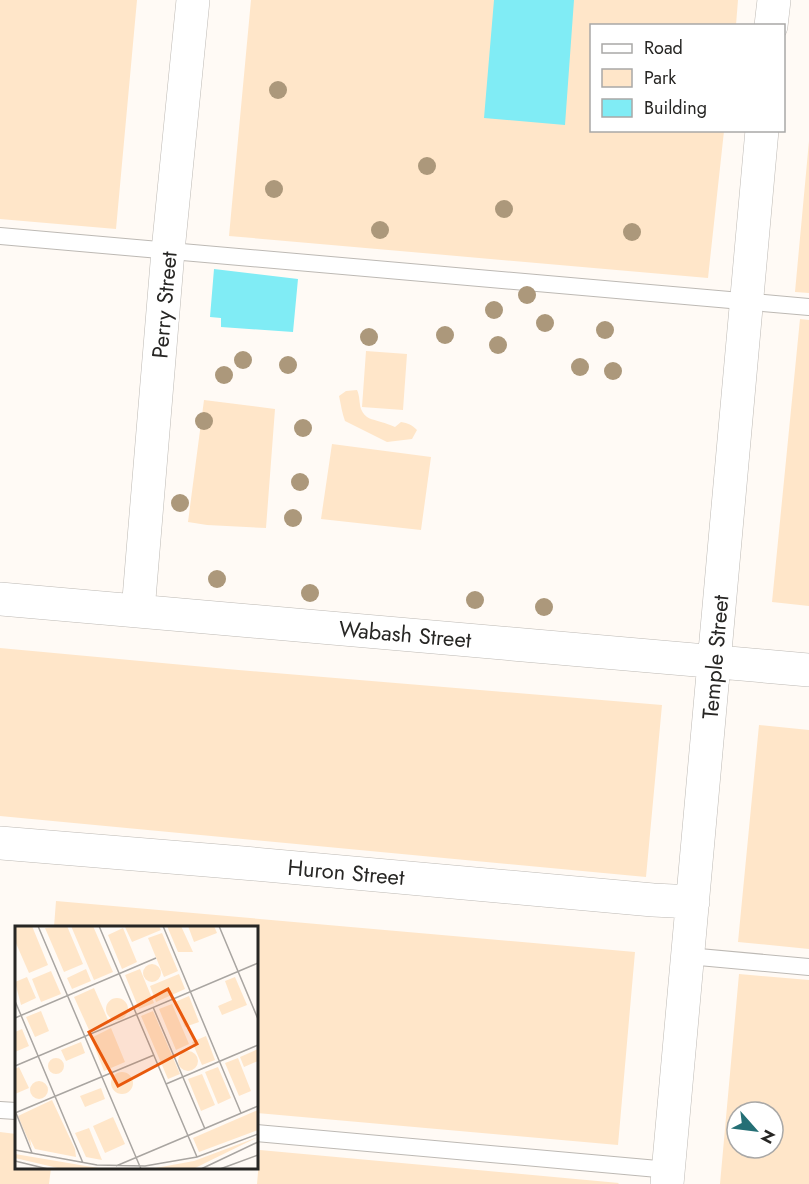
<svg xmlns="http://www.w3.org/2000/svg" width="809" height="1184" font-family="Jost,sans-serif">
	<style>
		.green { fill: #ffe6c9; fill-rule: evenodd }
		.building { fill: #80ecf5 }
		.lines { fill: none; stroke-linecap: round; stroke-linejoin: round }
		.lane-casing { stroke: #bdb9b4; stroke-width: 18 }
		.street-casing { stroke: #bdb9b4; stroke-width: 34 }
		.lane { stroke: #fff; stroke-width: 16 }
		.street { stroke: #fff; stroke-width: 33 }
		.tree { fill: #ac987b }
		.labels { text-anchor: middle; stroke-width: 6; stroke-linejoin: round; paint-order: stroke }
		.street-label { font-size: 22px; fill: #272624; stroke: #fff }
		.inset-road { fill: none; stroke: #a9a5a1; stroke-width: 1.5 }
		.view { fill: #e8590c; fill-opacity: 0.15; stroke: #e8590c; stroke-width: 3 }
		.inset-edge { fill: none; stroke: #272624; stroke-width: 3 }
	</style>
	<rect width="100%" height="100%" fill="#fffaf5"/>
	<path class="green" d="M0,0H137L116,229L0,219Z
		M251,0H738L736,25L592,26V130L724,131L708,278L229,236Z
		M809,141V293L795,292Z
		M800,319L809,320V606L772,602Z
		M366,351L407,354L403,410L362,407Z
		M357,390C360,396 359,403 361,409C365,419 372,419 381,422C386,423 390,425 395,427L401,422C408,423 412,425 417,430L412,439L387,442L345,421C342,413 341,405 339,396L346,391Z
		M204,400L275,409L266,528L207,525L188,522Z
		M332,444L431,457L421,530L321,519Z
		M0,648L227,669L662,705L646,877L0,816Z
		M759,725L809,730V949L738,942Z
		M56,901L635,952L618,1145L257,1113L256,928L54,927Z
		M739,974L809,980V1184H720ZM737,1112H773V1148H737Z
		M0,1132L16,1134V1168H51L49,1184H0Z
		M260,1150L619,1183L618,1184H257Z"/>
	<path class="building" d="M494,0H574L565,125L484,118Z
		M214,269L298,279L293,332L221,327V318L210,317Z"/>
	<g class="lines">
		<g class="lane-casing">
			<path id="lane" d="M0,236L809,307
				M688,956L809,967
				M0,1110L16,1111
				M256,1133L669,1170"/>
		</g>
		<g class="street-casing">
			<path id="street" d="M771,26L774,0
				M0,599L809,670
				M138,611L168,251L193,0
				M0,843L243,863L653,900L693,902
				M667,1184L762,130"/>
		</g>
		<use href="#lane" class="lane"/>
		<use href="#street" class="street"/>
	</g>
	<g class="tree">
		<circle cx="278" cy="90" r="9"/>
		<circle cx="427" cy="166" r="9"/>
		<circle cx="274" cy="189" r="9"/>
		<circle cx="504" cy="209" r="9"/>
		<circle cx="380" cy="230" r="9"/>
		<circle cx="632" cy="232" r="9"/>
		<circle cx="527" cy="295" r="9"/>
		<circle cx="494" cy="310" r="9"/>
		<circle cx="545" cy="323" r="9"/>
		<circle cx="605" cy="330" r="9"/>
		<circle cx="445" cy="335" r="9"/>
		<circle cx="369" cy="337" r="9"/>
		<circle cx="498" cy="345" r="9"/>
		<circle cx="243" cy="360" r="9"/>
		<circle cx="288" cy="365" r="9"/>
		<circle cx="580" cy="367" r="9"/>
		<circle cx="613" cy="371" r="9"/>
		<circle cx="224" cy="375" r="9"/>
		<circle cx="204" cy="421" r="9"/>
		<circle cx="303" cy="428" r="9"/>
		<circle cx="300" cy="482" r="9"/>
		<circle cx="180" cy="503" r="9"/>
		<circle cx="293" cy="518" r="9"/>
		<circle cx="217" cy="579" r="9"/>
		<circle cx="310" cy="593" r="9"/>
		<circle cx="475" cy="600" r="9"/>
		<circle cx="544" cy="607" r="9"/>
	</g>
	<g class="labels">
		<g class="street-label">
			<text transform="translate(164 305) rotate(-85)" y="8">Perry Street</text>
			<text transform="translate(405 634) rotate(5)" y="8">Wabash Street</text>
			<text transform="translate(715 657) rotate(-85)" y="8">Temple Street</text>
			<text transform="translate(346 872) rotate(5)" y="8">Huron Street</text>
		</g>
	</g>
	<g transform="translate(15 926)">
		<rect width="243" height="243" fill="#fffaf5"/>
		<path d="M0,0H17L33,39L14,47L0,15ZM52,0L68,38L49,46L30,2ZM56,0H78L98,46L79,54ZM144,0L146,4L117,16L110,1ZM152,0H166L178,26H163ZM173,0H199L202,7L179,16ZM108,2L122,36L107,43L93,9ZM147,7L163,45L149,51L133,12ZM128 47a9 9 0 1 1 18 0a9 9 0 1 1-18 0ZM71,43L76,55L57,63L52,52ZM125,43L139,77L124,83L110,49ZM36,45L46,68L26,76L17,53ZM164,48L170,63L141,76L135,60ZM12,51L21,72L6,79L0,56ZM220,51L232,79L207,89L203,80L217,74L210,55ZM79,62L94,96L74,104L59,71ZM174,70L184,96L170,101L160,76ZM91 83a11 11 0 1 1 22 0a11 11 0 1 1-22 0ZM157,78L174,118L161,124L144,83ZM26,85L34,105L20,111L11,91ZM138,85L165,148L153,153L126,90ZM96,102L110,136L89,145L76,112ZM7,103L14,120L0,126V106ZM191,110L200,134L187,139L177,116ZM66,116L70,127L51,135L46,124ZM243,123V135L229,141L225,131ZM163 135a10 10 0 1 1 20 0a10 10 0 1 1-20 0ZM223,132L236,165L224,170L210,137ZM33 140a8 8 0 1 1 16 0a8 8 0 1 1-16 0ZM4,141L14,162L0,168V143ZM203,141L216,172L203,178L190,146ZM96 157a11 11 0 1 1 22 0a11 11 0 1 1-22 0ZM187,148L200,179L186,185L173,153ZM15 164a9 9 0 1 1 18 0a9 9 0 1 1-18 0ZM86,162L90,173L70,181L65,170ZM37,174L60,223L61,231L20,223L15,213L17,223L3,190ZM243,184V204L184,226L178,212ZM98,191L110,218L90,227L78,200ZM74,202L87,234L71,231L60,207ZM243,211L178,243H135L179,235ZM0,228L71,240L90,243H47L0,232Z" fill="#ffe6c9"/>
		<path class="inset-road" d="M23,0L126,243M84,0L182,231M148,0L226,187M204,0L243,93M0,75L68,237M138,81L190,203M0,92L141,32M0,140L243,37M151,158L243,119M0,187L139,129M1,187L17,227M0,224L82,239L130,240L182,231L243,208M0,235L33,243M101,240L243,180M186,243L243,216M205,243L243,229"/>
		<path class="view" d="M153,63L182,118L103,160L74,106Z"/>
		<rect width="243" height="243" class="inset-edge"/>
	</g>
	<rect x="590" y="24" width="195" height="108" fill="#ffffff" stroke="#a9a8a7" stroke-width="1.5"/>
	<rect x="602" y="44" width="30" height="9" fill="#ffffff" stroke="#a9a8a7" stroke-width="1.5"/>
	<text x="644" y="54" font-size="18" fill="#272624">Road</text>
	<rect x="602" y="69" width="30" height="18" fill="#ffe6c9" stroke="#a9a8a7" stroke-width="1.5"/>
	<text x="644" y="84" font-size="18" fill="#272624">Park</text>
	<rect x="602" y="99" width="30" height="18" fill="#80ecf5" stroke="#a9a8a7" stroke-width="1.5"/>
	<text x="644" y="114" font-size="18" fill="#272624">Building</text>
	<g transform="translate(755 1130) rotate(118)"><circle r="28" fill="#ffffff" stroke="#a9a8a7" stroke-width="1.5"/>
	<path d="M0-4.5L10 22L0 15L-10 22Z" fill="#246f75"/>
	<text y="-9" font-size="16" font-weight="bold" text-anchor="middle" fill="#272624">N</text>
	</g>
</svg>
